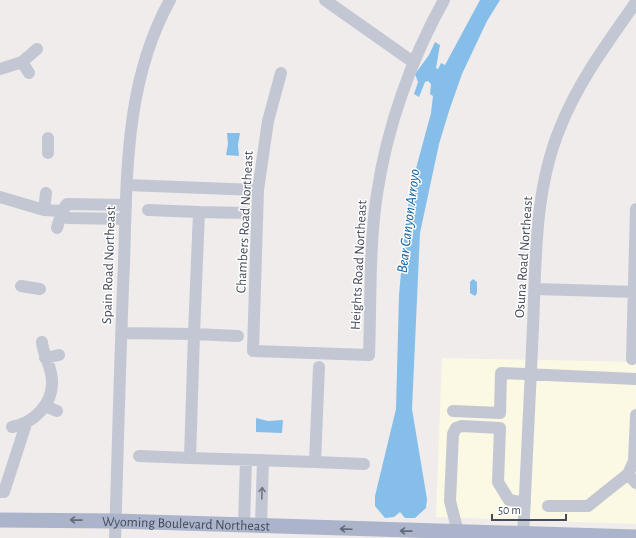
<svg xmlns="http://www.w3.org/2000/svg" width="636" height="538" font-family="'Alegreya Sans',sans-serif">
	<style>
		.commercial { fill: #fbf9e3 }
		.water { fill: #86beea }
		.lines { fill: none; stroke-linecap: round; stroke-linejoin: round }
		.minor { stroke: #c2c7d3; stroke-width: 12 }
		.major { stroke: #abb4cb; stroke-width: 15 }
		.oneway { stroke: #707684 }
		.oneway2 { stroke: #636a7b }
		.labels { text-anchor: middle; stroke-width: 3; stroke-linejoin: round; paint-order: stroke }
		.street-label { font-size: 14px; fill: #444a59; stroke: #fff }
		.water-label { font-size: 15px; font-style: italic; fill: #0d61a3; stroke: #fff }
	</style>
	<rect width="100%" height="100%" fill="#efeceb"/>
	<path class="commercial" d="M442,358L636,362V524L436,517Z"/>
	<path class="water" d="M480,0H500L487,21L462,74L449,111L439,144L420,233L412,409L427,499L426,508L415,518H405L400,512L394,517L385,518L375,506V496L396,409L399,295L405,228L411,187L431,113L433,96L430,94L431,84L428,81L425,82L419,97L414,94L418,82L415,74L429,55L435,42L440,45L436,68L438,69L441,63L445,65Z
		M227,133H240L238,145L239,156L226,155L228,144Z
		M473,279L477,282V293L475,296L470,293V282Z
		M256,418L268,421L283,420L282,433L256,432Z"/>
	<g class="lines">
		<path class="minor" d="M325,0L413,62
			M0,69L22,62
			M29,73L22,62L37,49
			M281,73L268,121L258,190L253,351L369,355C371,302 369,246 377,194C387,127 411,59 444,0
			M48,138V153
			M127,185L258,190
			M0,197L44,210L62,211L57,228
			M44,210L46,193
			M148,210L199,212
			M125,219L67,218L62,211L67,204L126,205
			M21,286L40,289
			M535,289L636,292
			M121,333L194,334L190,458L315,462L319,367
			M238,336L194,334L199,212L245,213
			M45,358L59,355
			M632,359L636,209
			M45,406L57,411
			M453,411L500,413L501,373L636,379
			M636,415L634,461L628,474L636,483
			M12,427C34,423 53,404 52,381C52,367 43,355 42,342
			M139,456L190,458
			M315,462L364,464
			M0,492H4L26,424
			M548,506H588L628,474
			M244,525L246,460
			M261,525L263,460
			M458,532L450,501L453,434L456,428L462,426L500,428L498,482L509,500L525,503
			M115,538C118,446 120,354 124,263C127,173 125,81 170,0
			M523,538C526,468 530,397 533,327C536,260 534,191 560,128C578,82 608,42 636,2"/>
		<path class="major" id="s1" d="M0,520L115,521L636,537"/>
	</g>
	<defs><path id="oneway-shaft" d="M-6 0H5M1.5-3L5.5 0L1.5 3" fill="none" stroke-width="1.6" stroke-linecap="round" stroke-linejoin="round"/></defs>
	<use class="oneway" href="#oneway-shaft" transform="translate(262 493) rotate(-88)"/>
	<g class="oneway2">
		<use href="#oneway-shaft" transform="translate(76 520) rotate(-179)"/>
		<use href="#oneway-shaft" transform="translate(346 529) rotate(-178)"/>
		<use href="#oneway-shaft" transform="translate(406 531) rotate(-179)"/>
	</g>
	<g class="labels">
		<g class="street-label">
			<text transform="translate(244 222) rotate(-87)" y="5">Chambers Road Northeast</text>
			<text transform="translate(523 257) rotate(-86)" y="5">Osuna Road Northeast</text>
			<text transform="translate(108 265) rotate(-88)" y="5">Spain Road Northeast</text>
			<text transform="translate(358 265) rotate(-87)" y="5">Heights Road Northeast</text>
			<text dy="5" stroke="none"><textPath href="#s1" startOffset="186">Wyoming Boulevard Northeast</textPath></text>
		</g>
		<g class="water-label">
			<text transform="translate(408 221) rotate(-83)" y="5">Bear Canyon Arroyo</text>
		</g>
	</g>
	<path d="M492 514v6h74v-6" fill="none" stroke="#444a59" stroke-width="2"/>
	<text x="498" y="514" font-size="12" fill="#444a59" stroke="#ffffff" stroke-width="3" paint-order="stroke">50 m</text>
</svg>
